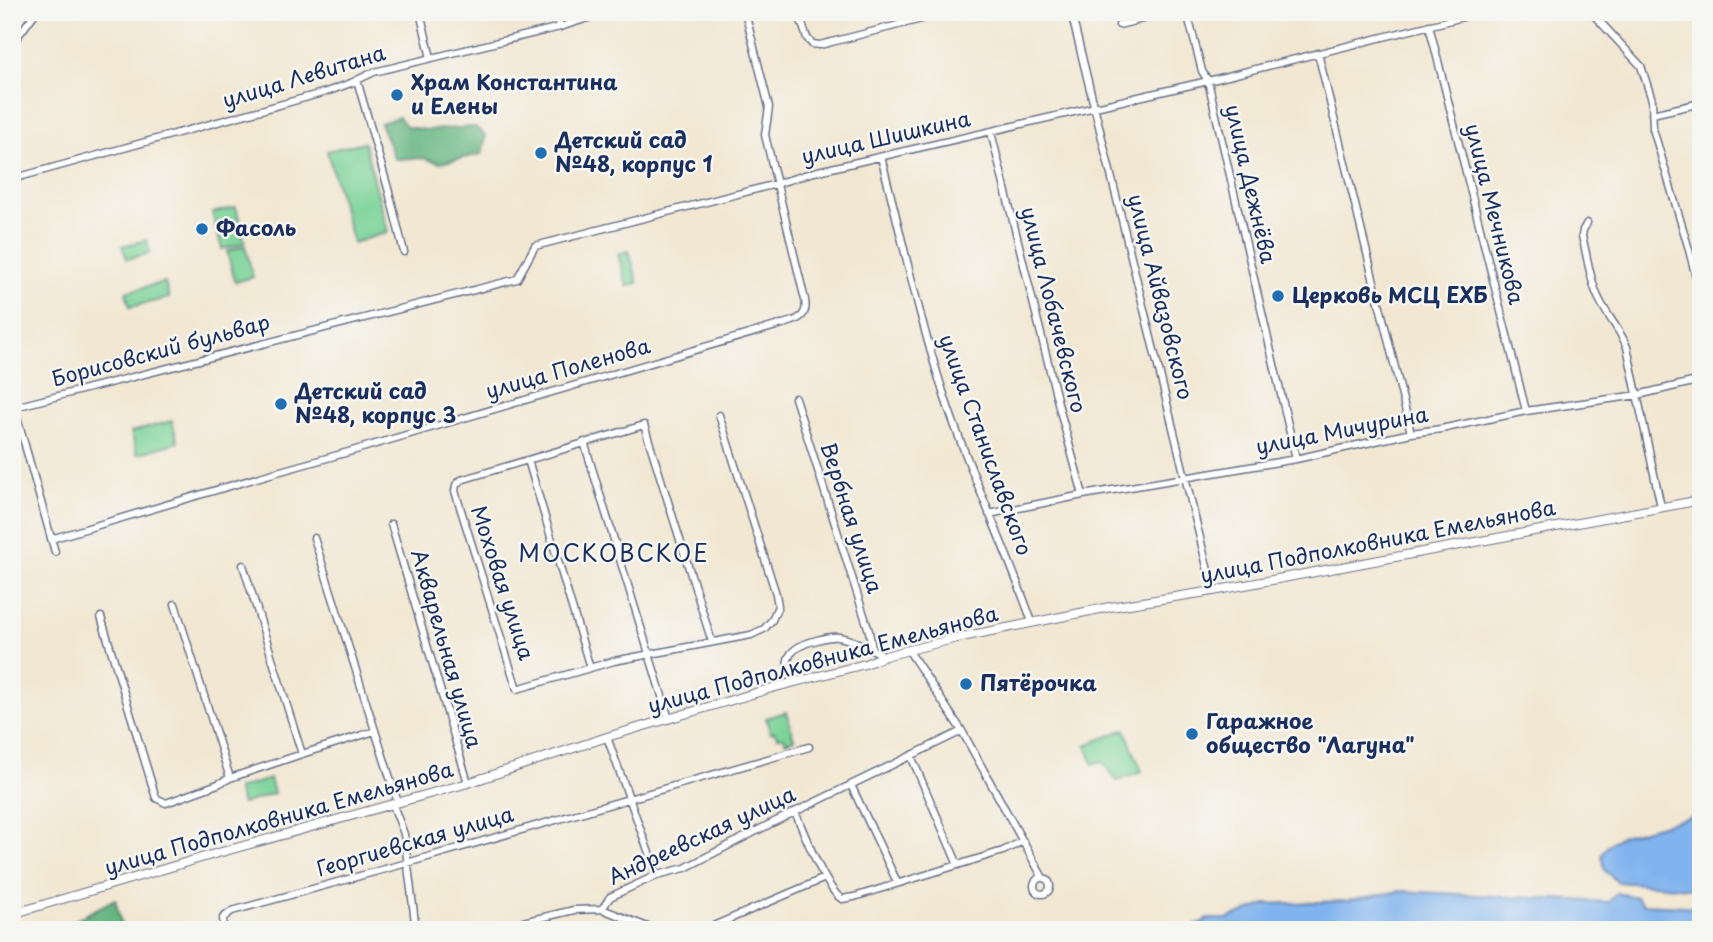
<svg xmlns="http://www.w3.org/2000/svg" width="1713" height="942" font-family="'Playpen Sans',sans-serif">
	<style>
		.green { fill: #7cd398; stroke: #4c817b; stroke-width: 2 }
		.forest { fill: #65b580; stroke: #40726f; stroke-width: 2 }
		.water { fill: #81b4ee; stroke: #4e72a6; stroke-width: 2 }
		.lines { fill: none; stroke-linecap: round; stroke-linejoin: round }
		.minor-casing { stroke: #666f87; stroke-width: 9 }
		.major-casing { stroke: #666f87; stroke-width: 10 }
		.minor { stroke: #fff; stroke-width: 6 }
		.major { stroke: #fff; stroke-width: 8 }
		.poi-dot { fill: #1f6fb2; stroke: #f6f6f2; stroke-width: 2.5 }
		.labels { text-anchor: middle; stroke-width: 5; stroke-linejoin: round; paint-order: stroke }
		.street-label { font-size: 21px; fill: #1b2f5e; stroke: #f6f6f2 }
		.poi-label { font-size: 21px; font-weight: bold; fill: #1b2f5e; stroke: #f6f6f2; text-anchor: start }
		.neighbourhood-label { font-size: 23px; letter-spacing: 2px; fill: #1b2f5e; stroke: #f6f6f2 }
	</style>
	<rect width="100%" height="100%" fill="#f6f6f2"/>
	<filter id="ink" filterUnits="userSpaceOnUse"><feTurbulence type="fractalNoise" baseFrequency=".0143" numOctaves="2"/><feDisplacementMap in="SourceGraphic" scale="14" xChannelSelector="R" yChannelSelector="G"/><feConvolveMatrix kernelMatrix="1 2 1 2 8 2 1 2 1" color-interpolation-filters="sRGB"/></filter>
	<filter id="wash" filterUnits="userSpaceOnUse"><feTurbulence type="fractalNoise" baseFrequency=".00686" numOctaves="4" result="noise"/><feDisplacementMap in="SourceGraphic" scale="28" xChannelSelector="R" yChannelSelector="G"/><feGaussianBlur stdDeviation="1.57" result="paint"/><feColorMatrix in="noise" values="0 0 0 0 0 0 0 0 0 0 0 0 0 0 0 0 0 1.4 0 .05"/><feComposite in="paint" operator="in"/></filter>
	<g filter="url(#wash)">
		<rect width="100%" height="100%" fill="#f2e7d2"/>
		<path class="green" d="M364,142L388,232L353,243L327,151Z
			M236,207L245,243L222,249L212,213Z
			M147,240L150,253L127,259L122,246Z
			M245,246L253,277L235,282L227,251Z
			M629,251L638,283L627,286L618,254Z
			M165,282L169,298L130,307L126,292Z
			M172,421L178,442L137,454L131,432Z
			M786,712L794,739L786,742L784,737H778L774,732L770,733L766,718Z
			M1125,729L1142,772L1117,781L1102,761L1093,764L1086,745Z
			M270,779L274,793L242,804L237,789Z"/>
		<path class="forest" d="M399,117L407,127L427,130L475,127L486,136L482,154L440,163L423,158L395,159L380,123Z
			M115,899L123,930H57Z"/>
		<path class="water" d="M1701,814V889L1618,882L1605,871L1602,855L1606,848L1612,842L1622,836Z
			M1400,891L1609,902L1616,893L1636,897L1643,904L1701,907V930H1186L1208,919H1227L1266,904L1347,901Z"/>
	</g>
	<g filter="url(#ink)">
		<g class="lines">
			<g class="minor-casing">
				<path id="minor" d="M420,12L431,58
					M555,12L560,27
					M798,12L807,38L812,44L820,45L949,12
					M1071,12L1213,591
					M1187,12L1202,71L1208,81L1296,459
					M1591,12L1641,66L1652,100L1653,129L1688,246L1701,297
					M1119,25L1171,12
					M1429,25L1526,411
					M12,44L36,12
					M1318,53L1411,433
					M357,80L389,192L404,252
					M1652,114L1701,103
					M991,132L1059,407L1083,495
					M881,157C902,237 919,319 945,398C970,474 1006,547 1032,622
					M12,179L326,92L351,83L374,72L560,27L607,12
					M1587,223L1583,230L1582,236C1587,255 1589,274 1596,292C1603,312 1619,327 1627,347L1661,507
					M795,398L869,631L872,649
					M12,399L55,552
					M15,407L517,279L535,246L776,184L814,172L1208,81L1483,12
					M584,442L669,719
					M528,460L590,668
					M989,514L1083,495L1296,459L1411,433L1441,429L1526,411L1638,395L1701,380
					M391,524L468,783
					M314,538L398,803
					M51,539L270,474L352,451L793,321C804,317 807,311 805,300L765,135L769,107L745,12
					M243,565L302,754L375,731
					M175,604L230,778L302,754
					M101,617L156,798L166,803L218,784L230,778
					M712,642L644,425L461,480L456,485L455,491L517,689L614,661L751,635L764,629L772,620L778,606L776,594L719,415
					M909,651L962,731L1043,878
					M793,682C779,657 793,646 817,640C824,638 832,636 839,637C854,640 872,649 885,656
					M607,737L657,875
					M911,756L958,865
					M851,785L897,882
					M393,805L404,834L416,930
					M795,812C804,832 825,889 842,899L854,897L1003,851L1023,841
					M1034 886a8 8 0 1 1 16 0a8 8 0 1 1-16 0Z
					M602,909L655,930
					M224,930L223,918L232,911L407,863L809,747
					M489,930L574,910L602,909L610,897L657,875L685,868L770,824L962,731
					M704,930L825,878"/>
			</g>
			<g class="major-casing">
				<path id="major" d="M12,914L211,855L468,783L607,737L772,688L865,664L885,656L957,638L1110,607L1213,591L1701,500"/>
			</g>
			<use href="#minor" class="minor"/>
			<use href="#major" class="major"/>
		</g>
	</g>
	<g class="poi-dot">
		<circle cx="397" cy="95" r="7"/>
		<circle cx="541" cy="153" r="7"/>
		<circle cx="202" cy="229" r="7"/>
		<circle cx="1278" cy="296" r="7"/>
		<circle cx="281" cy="404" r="7"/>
		<circle cx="966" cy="684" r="7"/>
		<circle cx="1192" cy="734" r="7"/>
	</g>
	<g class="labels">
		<g class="street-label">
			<text transform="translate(304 77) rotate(-17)" y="7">улица Левитана</text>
			<text transform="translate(886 138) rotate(-13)" y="7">улица Шишкина</text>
			<text transform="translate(1250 184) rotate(77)" y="7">улица Дежнёва</text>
			<text transform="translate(1494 214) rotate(76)" y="7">улица Мечникова</text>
			<text transform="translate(1160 297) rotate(76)" y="7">улица Айвазовского</text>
			<text transform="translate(1053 310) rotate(76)" y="7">улица Лобачевского</text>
			<text transform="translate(161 351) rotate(-15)" y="7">Борисовский бульвар</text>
			<text transform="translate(568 369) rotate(-16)" y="7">улица Поленова</text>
			<text transform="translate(1342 431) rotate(-11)" y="7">улица Мичурина</text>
			<text transform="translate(985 445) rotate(70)" y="7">улица Станиславского</text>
			<text transform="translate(851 518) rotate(72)" y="7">Вербная улица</text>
			<text transform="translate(1378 542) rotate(-11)" y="7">улица Подполковника Емельянова</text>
			<text transform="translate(502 583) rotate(72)" y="7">Моховая улица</text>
			<text transform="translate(446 649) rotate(74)" y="7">Акварельная улица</text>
			<text transform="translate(823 660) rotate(-15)" y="7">улица Подполковника Емельянова</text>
			<text transform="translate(279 819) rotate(-16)" y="7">улица Подполковника Емельянова</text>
			<text transform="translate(702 836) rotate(-25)" y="7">Андреевская улица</text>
			<text transform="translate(415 842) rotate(-16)" y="7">Георгиевская улица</text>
		</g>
		<g class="poi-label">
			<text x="411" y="90">Храм Константина<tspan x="411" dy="24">и Елены</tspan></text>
			<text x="555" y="148">Детский сад<tspan x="555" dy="24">№48, корпус 1</tspan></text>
			<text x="216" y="236">Фасоль</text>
			<text x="1292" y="303">Церковь МСЦ ЕХБ</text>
			<text x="295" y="399">Детский сад<tspan x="295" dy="24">№48, корпус 3</tspan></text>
			<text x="980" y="691">Пятёрочка</text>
			<text x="1206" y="729">Гаражное<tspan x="1206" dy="24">общество "Лагуна"</tspan></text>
		</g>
		<g class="neighbourhood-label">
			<text x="614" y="562">МОСКОВСКОЕ</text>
		</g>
	</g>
	<rect width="1713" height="942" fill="none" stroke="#f6f6f2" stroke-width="42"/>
</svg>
